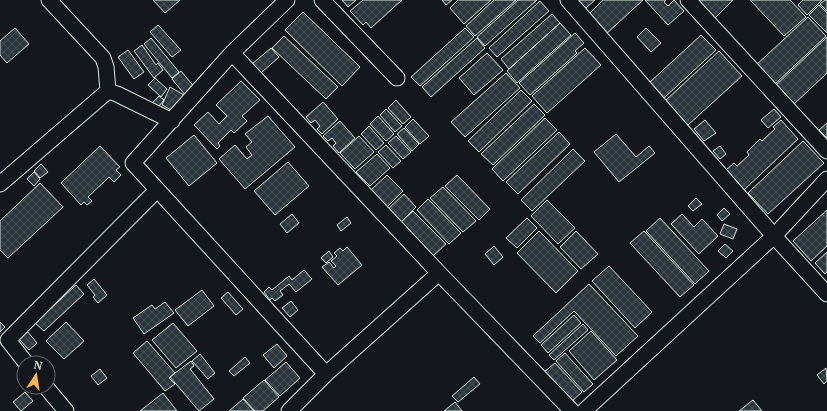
<svg xmlns="http://www.w3.org/2000/svg" width="827" height="411" font-family="'PT Serif',serif">
	<style>
		.building { fill: url(#building-cross-hatch); stroke: #d8e6dc }
		.lines { fill: none; stroke-linecap: round; stroke-linejoin: round }
		.street-casing { stroke: #d8e6dc; stroke-width: 17 }
		.street { stroke: #14181c; stroke-width: 15 }
	</style>
	<defs>
		<pattern id="building-cross-hatch" width="8" height="8" patternUnits="userSpaceOnUse"><rect width="8" height="8" fill="#2c363c"/><path d="M0 0l8 8M0 8l8-8" fill="none" stroke="#4a5358"/></pattern>
	</defs>
	<rect width="100%" height="100%" fill="#14181c"/>
	<path class="building" d="M153,0H180L165,13Z
		M342,0H356L348,7Z
		M363,0H402L371,28L366,22L363,25L350,11Z
		M442,0H452L446,5Z
		M458,0H491L464,24L450,8Z
		M494,0H516L475,36L466,26Z
		M518,0H537L485,46L477,37Z
		M578,0H595L586,8Z
		M603,0H643L605,35L587,16Z
		M645,0H666L664,2L668,6L674,0L684,11L668,25Z
		M698,0H733L715,18Z
		M750,0H790L806,17L784,36Z
		M803,0H822L807,15L798,5Z
		M825,0H827V11L820,4Z
		M540,1L549,11L497,57L489,48Z
		M819,5L827,13V33L809,15Z
		M303,12L360,67L342,86L285,30Z
		M552,14L560,23L509,69L501,59Z
		M808,17L826,36L773,86L755,66Z
		M560,23L571,35L517,83L507,71Z
		M158,25L181,50L172,57L150,32Z
		M15,28L29,44L7,63L0,55V41Z
		M465,28L474,37L420,86L411,77Z
		M646,28L661,43L651,52L637,37Z
		M575,33L584,43L575,51L577,53L530,95L519,83Z
		M701,35L716,50L664,98L649,83Z
		M284,36L338,87L326,99L272,48Z
		M827,37V73L793,105L775,86Z
		M151,38L179,72L172,78L144,44Z
		M477,38L485,48L431,97L422,87Z
		M142,45L156,65L158,63L163,70L154,78L134,51Z
		M271,48L279,57L261,73L252,64Z
		M585,48L601,65L547,113L532,96Z
		M128,50L144,72L134,79L118,57Z
		M719,51L742,76L688,125L665,101Z
		M487,53L503,70L474,95L459,78Z
		M181,71L195,88L186,96L172,79Z
		M506,73L520,88L465,137L451,122Z
		M155,78L167,89L161,97L148,85Z
		M241,81L260,100L242,116L247,121L234,133L231,130L218,143L220,146L217,149L194,125L208,112L219,124L227,116L216,105Z
		M170,87L184,95L175,112L162,105Z
		M521,90L532,101L479,152L468,141Z
		M159,96L164,100L155,111L149,106Z
		M396,100L411,117L403,124L388,108Z
		M323,102L338,119L322,134L317,129L320,126L315,120L311,123L306,117Z
		M534,104L545,115L493,165L481,154Z
		M386,109L402,126L395,132L380,115Z
		M774,109L781,117L768,128L761,120Z
		M268,116L295,147L245,189L219,159L235,145L247,159L252,155L246,147L252,142L245,134Z
		M378,116L394,134L386,141L370,124Z
		M545,118L557,130L503,181L492,169Z
		M413,119L429,136L420,144L405,127Z
		M705,120L716,133L704,141L694,129Z
		M781,120L798,139L744,190L726,170L734,163L737,166L749,155L747,152L760,139L762,141L775,129L773,127Z
		M340,121L355,138L339,153L333,146L336,143L332,138L328,141L323,136Z
		M827,123V138L819,130Z
		M369,126L384,143L376,150L361,134Z
		M404,128L419,144L412,151L397,134Z
		M559,132L570,144L518,194L506,182Z
		M616,134L636,157L649,146L655,153L619,182L594,152Z
		M194,135L217,163L189,186L166,158Z
		M359,136L374,152L355,169L340,153Z
		M396,136L411,152L403,159L388,143Z
		M803,141L824,163L768,214L748,193Z
		M386,145L401,161L393,168L378,152Z
		M100,146L120,167L116,170L121,175L114,182L109,177L88,197L92,201L87,205L84,202L81,205L61,183Z
		M720,146L726,154L720,159L713,151Z
		M573,149L585,161L532,211L521,200Z
		M377,154L390,168L370,186L356,172Z
		M288,162L309,186L275,215L254,191Z
		M41,164L48,172L40,178L34,171Z
		M34,172L40,179L34,186L27,179Z
		M387,175L403,191L387,207L371,190Z
		M457,175L490,209L479,220L445,186Z
		M40,183L63,207L8,258L0,250V221Z
		M443,187L476,221L463,232L430,198Z
		M404,194L416,207L401,222L388,209Z
		M696,198L702,204L693,211L688,206Z
		M428,199L461,233L449,244L417,210Z
		M547,200L575,228L558,244L531,216Z
		M724,208L730,214L722,221L717,215Z
		M827,210V246L811,261L793,241Z
		M413,211L446,244L433,256L400,223Z
		M292,214L299,223L287,233L280,224Z
		M682,214L694,227L702,219L718,236L699,254L671,224Z
		M347,217L351,223L341,231L337,225Z
		M527,218L537,228L517,248L506,238Z
		M660,218L709,271L695,284L646,231Z
		M724,224L737,229L733,239L720,234Z
		M539,231L578,271L556,293L517,253Z
		M576,231L598,254L581,269L560,247Z
		M644,231L694,285L680,297L630,243Z
		M725,244L733,251L726,258L718,251Z
		M494,246L503,257L494,265L485,254Z
		M347,247L362,265L338,285L322,267L329,262L334,268L336,266L331,261L337,256L334,253L340,248L343,251Z
		M329,251L333,257L326,263L321,258Z
		M827,252V272L825,274L815,263Z
		M609,266L652,312L635,328L592,281Z
		M304,270L312,279L296,292L289,284L280,291L283,295L275,301L272,298L270,300L264,292L269,287L272,290L289,276L292,280Z
		M94,279L107,295L98,303L93,297L95,295L87,285Z
		M589,284L638,336L616,356L574,311L540,343L533,336Z
		M76,285L84,294L44,331L35,323Z
		M202,290L214,306L188,326L175,310Z
		M228,292L243,309L236,315L221,298Z
		M291,301L298,310L290,317L282,308Z
		M165,302L174,313L144,334L133,318L152,305L155,309Z
		M574,315L581,323L548,353L541,345Z
		M0,322L5,327L0,332Z
		M66,322L84,341L64,359L46,341Z
		M173,323L197,351L176,368L152,340Z
		M583,324L588,330L554,360L549,355Z
		M27,331L37,343L29,350L19,339Z
		M591,331L617,360L594,380L569,351Z
		M147,341L175,373L169,378L175,384L165,391L133,353Z
		M277,344L287,356L274,368L263,355Z
		M565,353L593,384L584,392L556,361Z
		M200,354L215,373L208,379L192,361Z
		M245,357L250,363L234,376L229,371Z
		M191,361L194,366L190,369L214,399L199,411L170,377Z
		M286,362L300,378L280,396L265,380Z
		M555,363L582,392L571,402L544,372Z
		M826,368L827,381L824,384L817,375Z
		M100,369L107,378L98,385L91,376Z
		M474,377L480,384L458,402L452,396Z
		M264,380L279,397L263,411H255L243,398Z
		M25,392L33,401L21,411L13,402Z
		M163,393L177,411H140Z
		M243,399L254,411H229Z
		M753,400L762,411H739Z
		M455,402L462,411H444Z"/>
	<g class="lines">
		<g class="street-casing">
			<path id="street" d="M49,0L103,58L106,67L108,91
				M287,0L232,53L133,163L326,374
				M322,0L397,78
				M568,0L774,236L827,294
				M688,0L827,151
				M232,53L439,273L572,411
				M108,91L117,94L172,121
				M0,184L108,91
				M26,363L8,340L157,190
				M46,387L66,411
				M289,411L326,374L439,273
				M584,411L774,236L827,179"/>
		</g>
		<use href="#street" class="street"/>
	</g>
	<g transform="translate(36 375) rotate(12)"><circle r="19" fill="#14181c" stroke="#626a69"/>
	<path d="M0-3L7 15L0 10L-7 15Z" fill="#ffb74d"/>
	<text y="-6" font-size="11" font-weight="bold" text-anchor="middle" fill="#d8e6dc">N</text>
	</g>
</svg>
